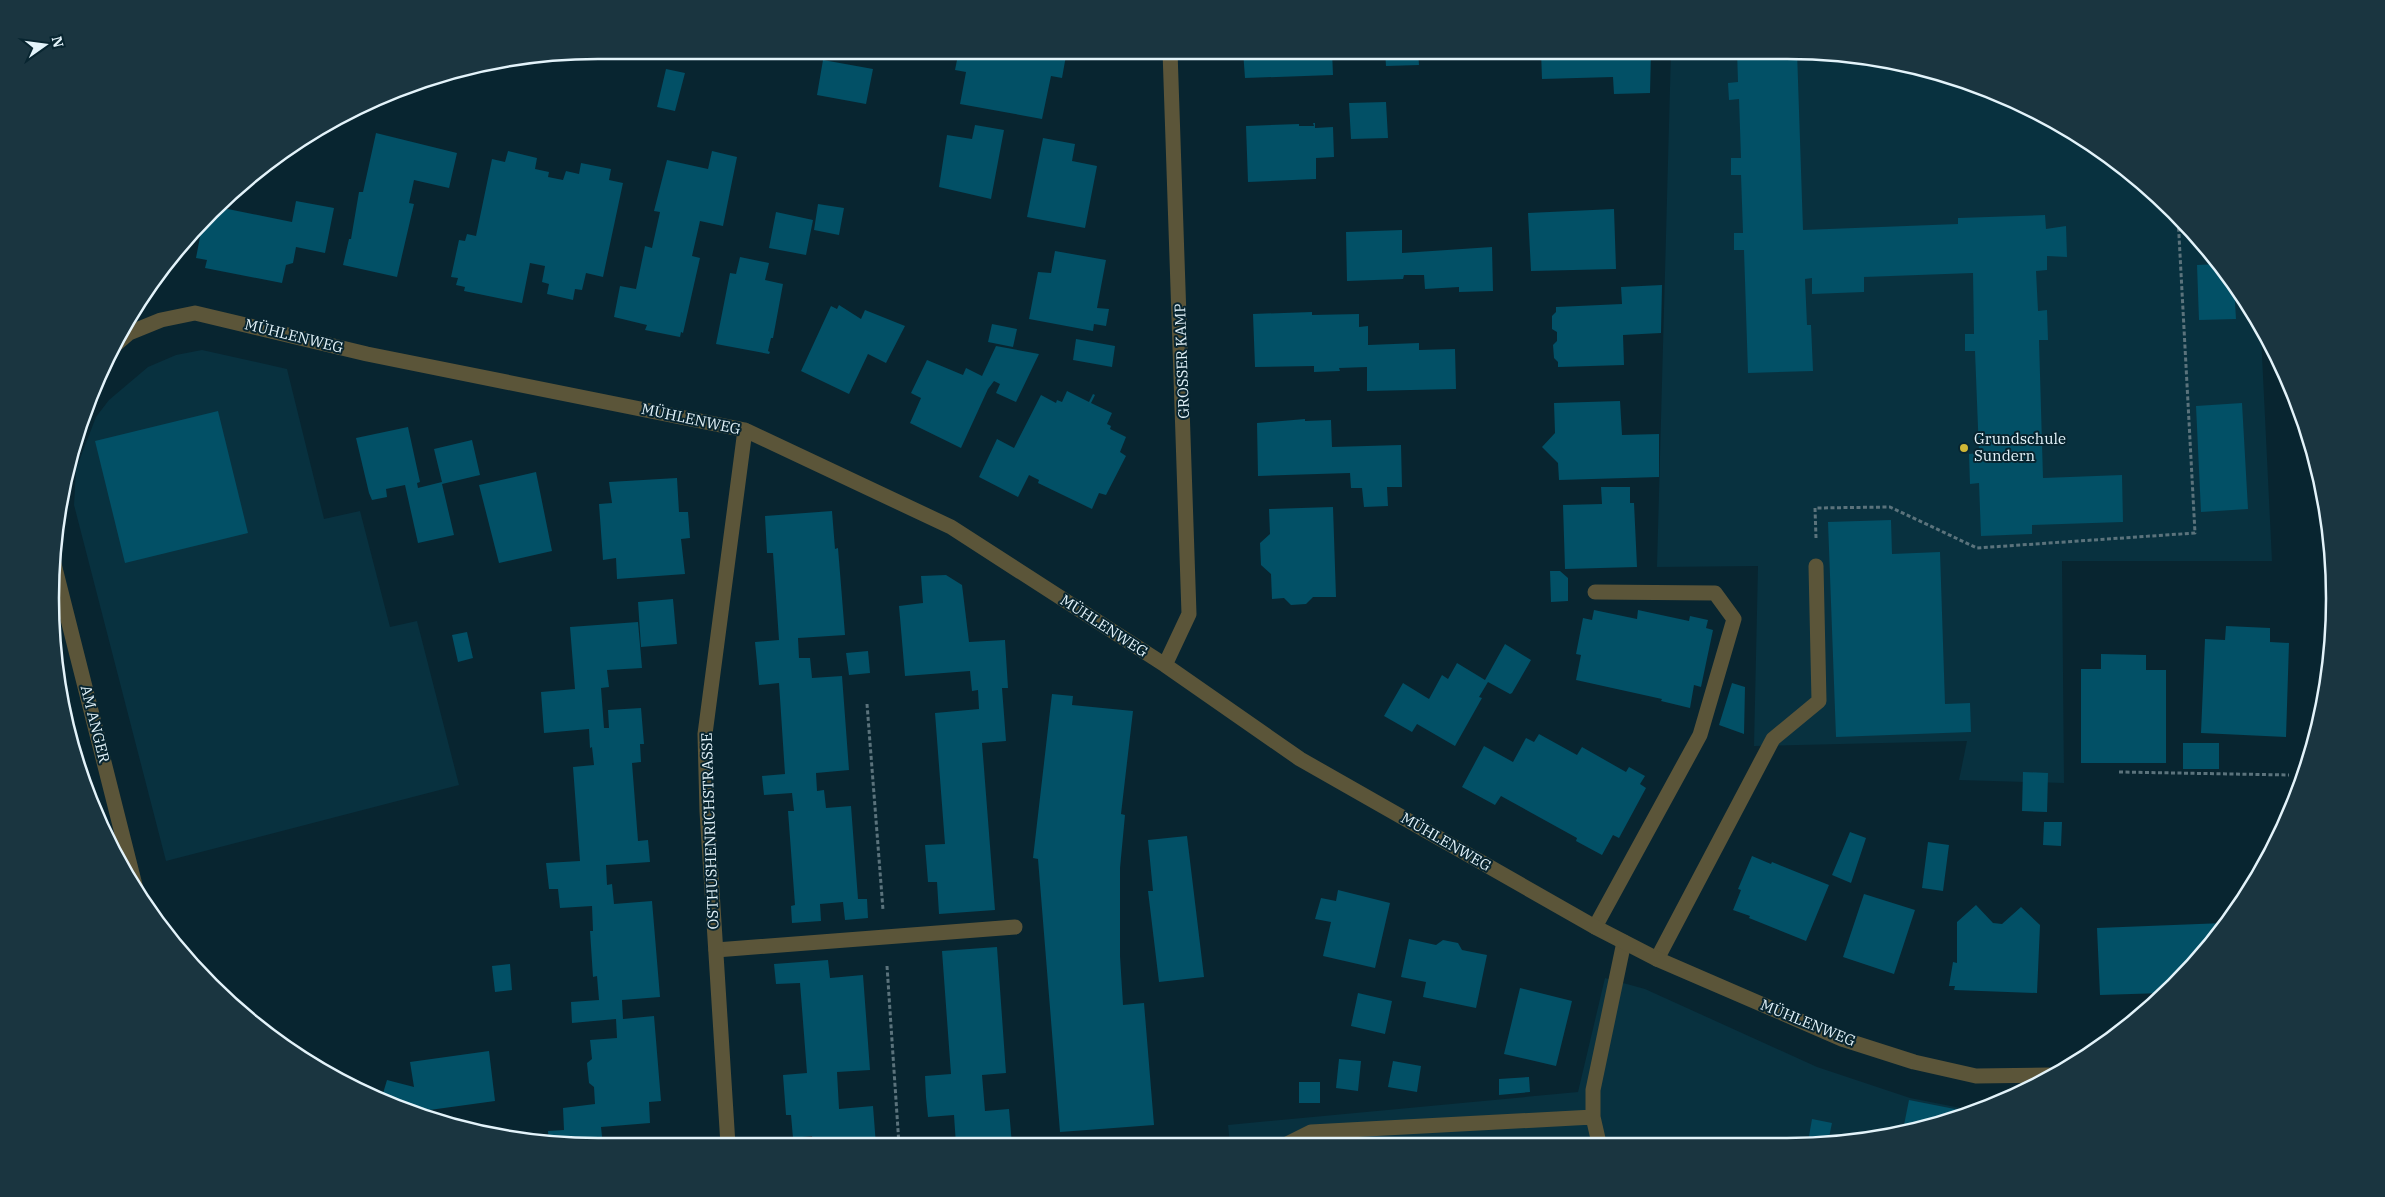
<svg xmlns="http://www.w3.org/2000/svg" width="2385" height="1197" font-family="'IBM Plex Serif',serif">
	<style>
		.built { fill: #08313f }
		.building { fill: #025066 }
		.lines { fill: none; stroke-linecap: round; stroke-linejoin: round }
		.path { stroke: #5b737c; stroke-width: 3; stroke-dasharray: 4 2.5; stroke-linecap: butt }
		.lane { stroke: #5b5539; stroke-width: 15 }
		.street { stroke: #5b5539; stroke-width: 15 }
		.poi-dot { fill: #d0b736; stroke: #082530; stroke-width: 2 }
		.labels { text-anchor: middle; stroke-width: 4; stroke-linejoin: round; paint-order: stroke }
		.street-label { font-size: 15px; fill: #e3f3fa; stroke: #082530 }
		.poi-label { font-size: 15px; fill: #e3f3fa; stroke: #082530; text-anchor: start }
		.rim { fill: none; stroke: #e3f3fa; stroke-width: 2.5 }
	</style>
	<rect width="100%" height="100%" fill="#082530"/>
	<path class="built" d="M1671,51H1822L1928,69L2029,106L2120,163L2199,237L2261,324L2266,334L2261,335L2272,561H2062L2064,783L1959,780L1967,741L1754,746L1758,566L1657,567Z
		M202,350L287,369L324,519L360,511L390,627L417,621L459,785L166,861L74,505L76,469L96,417L109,400L148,367L176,355Z
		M1605,978L1645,989L1817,1067L1910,1098L1976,1111L1858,1142L1230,1144L1228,1125L1578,1092Z"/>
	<path class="building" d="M959,50H1067L1062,78L1051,76L1042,119L960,104L966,72L955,70Z
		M1243,51H1332L1333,75L1245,78Z
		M1385,51H1418L1419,65L1386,66Z
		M1541,51H1651L1650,93L1614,94L1613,77L1542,79Z
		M1737,51H1797L1803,230L1958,224V218L2045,215L2046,229L2066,226L2067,257L2047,256V270L2036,271L2038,311L2047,310L2048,340H2039L2043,478L2122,475L2123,522L2032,525V534L1981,536L1979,483L1970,484L1969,454L1979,453L1975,351H1965V334H1974L1973,273L1864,277V292L1812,294V278L1805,279L1807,325H1811L1813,371L1748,373L1744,250H1734V233H1743L1741,175H1731V158H1741L1739,99L1729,100L1728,83L1738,82Z
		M823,60L873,69L866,104L817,95Z
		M666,69L685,73L675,111L657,107Z
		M1386,102L1388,138L1351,139L1349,103Z
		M1313,123H1315V128L1333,127L1334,157L1316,158V179L1248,182L1246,126L1299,124V126H1314Z
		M975,125L1004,130L991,199L939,187L947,135L972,139Z
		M376,133L457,153L449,188L414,180L409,203L414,204L397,277L343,265L349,239H351L359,192H363Z
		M1043,138L1075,144L1072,161L1097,166L1085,228L1027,217Z
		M508,151L537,158L535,169L549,172L548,177L563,180L566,171L579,174L581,163L611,169L609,180L623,183L603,277L586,273L582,290L575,289L573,300L547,294L549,284L542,282L545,266L530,263L522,303L464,291L465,287L456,285L458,278L451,277L459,240L465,241L467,234L476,236L492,159L505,162Z
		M712,151L737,157L723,226L700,221L692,256L700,258L683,333L681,332L680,337L645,330L647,325L614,317L620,286L636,289L645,246L652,248L660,212L654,211L667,160L708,169Z
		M296,201L334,208L325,253L296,247L293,263L286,265L282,283L205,268L207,260L196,258L203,221L210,215L215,216L218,207L292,222Z
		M818,204L844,208L839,235L814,230Z
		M1614,209L1616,269L1531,271L1528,213Z
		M776,212L813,220L806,255L769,248Z
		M1402,230V253L1492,247L1493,291L1459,292V287L1425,289L1424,275H1404L1403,279L1347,281L1346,232Z
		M1055,251L1106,260L1097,308L1109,309L1106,326L1094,324L1093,331L1029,319L1038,272L1051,273Z
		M740,257L769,263L765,280L783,284L773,338H771L768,351L770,352L769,354L716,344L730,273L736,274Z
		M2218,264L2234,286L2236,319L2199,320L2197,265Z
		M1662,285L1661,333L1623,335L1624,365L1558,367V362L1554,358L1553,345L1557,341V332L1552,329V316L1556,312V307L1622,304L1621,287Z
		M839,305L861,319L865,310L905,326L886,363L868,354L849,394L801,371L831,306L837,309Z
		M1312,312V315L1359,314V327L1368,326V345L1419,343V350L1455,349L1456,389L1367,391V367L1339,368L1340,371L1314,372V366L1255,367L1253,314Z
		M992,324L1017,329L1013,347L988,342Z
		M1076,339L1115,346L1112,367L1073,360Z
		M996,346L1039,354L1016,402L996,393L1000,384L994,381L988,389L961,448L910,423L921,398L911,393L927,360L963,375L966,368L982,376Z
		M1067,391L1089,402L1093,394L1095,395L1091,403L1112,413L1107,424L1111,426L1110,429L1126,437L1120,452L1126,456L1106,495L1099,493L1092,509L1038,483L1039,480L1029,475L1018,497L979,477L997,439L1014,448L1041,395L1056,403L1057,400L1062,402Z
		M1620,401L1622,435L1659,434V477L1559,480L1558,463L1542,447L1555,433L1554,403Z
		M2242,403L2248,509L2201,512L2196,406Z
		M218,411L248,533L125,563L95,441Z
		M1305,419V421L1331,420L1332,447L1401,445L1402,487H1387L1388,506L1364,507L1362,488H1351L1350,473L1258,476L1257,423Z
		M408,427L420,482L417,483L418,488L442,482L434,449L472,440L480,475L442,484L454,535L418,543L405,485L386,489L387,497L372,500L369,493L356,438Z
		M536,472L552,551L499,563L479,485Z
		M677,478L679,512H688L690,538L681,539L685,574L617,579L616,558L603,560L599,504L612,503L609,482Z
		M1601,487H1630V503H1634L1637,567L1565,569L1563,505L1602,504Z
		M1333,507L1336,597H1313L1306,604L1291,605L1284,598L1272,599L1271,574L1261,565L1260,543L1270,534L1269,509Z
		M832,511L835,549L838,548L845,635L798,638L799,658H810L812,678L842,676L849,770L816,773L817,791L824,790L826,808L851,806L858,899H867L868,918L845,920L843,902L820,904L821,921L792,923L791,906L795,905L788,811H794L792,793L764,795L762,776L785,774L779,683L759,685L757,662L755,642L779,640L773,553H767L765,516Z
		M1891,520L1892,554L1940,552L1945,704L1970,703L1971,732L1836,737L1828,522Z
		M1550,571H1560L1568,578V601L1551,602Z
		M946,575L962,585L969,642L1005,640L1008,688H1002L1006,741L982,743L995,910L939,914L937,882H928L925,845L945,844L935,713L979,709L978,690L972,691L970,671L905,676L899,606L923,603L921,576Z
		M673,599L677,644L641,647L638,602Z
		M1594,610L1637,619L1638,610L1689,621L1690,616L1708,620L1706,628L1713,630L1701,687L1694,685L1690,708L1661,701L1662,699L1576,680L1581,655L1576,654L1583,618L1592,620Z
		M638,622L642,668L607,670L609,687L601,688L604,728H609L608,710L641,708L644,744H640L641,762L632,763L638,841L648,840L650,862L606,865L607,885L612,884L614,904L652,901L660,997L622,1000L623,1019L654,1016L661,1101L649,1102L650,1123L601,1127L603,1146H563L549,1143L548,1131L564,1130L563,1108L595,1104L594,1087L589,1083L587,1063L592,1059L590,1040L617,1038L616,1019L572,1023L571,1002L599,1000L597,976L593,977L590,931H593L592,906L560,908L558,889H549L546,863L580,861L573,767L594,765L592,747L590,748L589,729L544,733L541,692L575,689L570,627Z
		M2226,626L2270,628V642L2289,643L2286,737L2201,733L2205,639L2225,640Z
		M467,632L473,658L458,662L452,635Z
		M1505,644L1531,660L1512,693L1510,694L1488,682L1479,697L1482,698L1455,746L1417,724L1412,732L1384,716L1403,683L1429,699L1442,675L1448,679L1457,663L1485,680Z
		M868,651L870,673L849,675L846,653Z
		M2101,654L2146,655V670H2166V763H2081V669H2101Z
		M1732,683L1745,687L1744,734L1719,725Z
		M1052,694L1073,696L1072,705L1133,711L1121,814L1125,815L1120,868V956L1123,1005L1144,1003L1154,1125L1060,1132L1038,859L1033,858Z
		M1539,734L1577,755L1582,747L1626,772L1629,767L1645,776L1640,784L1646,788L1619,838L1613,835L1602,855L1576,841L1577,838L1501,796L1495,805L1462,787L1484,746L1513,762L1526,738L1534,742Z
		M2183,743H2219V769H2183Z
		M2023,772L2048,773L2047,812L2022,811Z
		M2044,822H2062L2061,846L2043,845Z
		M1850,832L1866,838L1851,883L1832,875Z
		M1187,836L1204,977L1159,982L1148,891H1153L1148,840Z
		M1928,842L1949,845L1943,891L1922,888Z
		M1752,856L1771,864L1772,862L1829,885L1806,941L1749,918L1750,916L1733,910L1741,890L1738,889Z
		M1338,890L1390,903L1375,968L1323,956L1331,922L1315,919L1321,898L1336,901Z
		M1864,894L1915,910L1894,974L1843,957Z
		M1976,905L1993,923L2002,924L2021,907L2040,925L2037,993L1954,990L1955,986H1949L1953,962L1957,963V922Z
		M2224,923L2199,960L2163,993L2100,995L2097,928Z
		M1409,939L1436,945L1443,940L1458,943L1462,950L1487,955L1476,1008L1423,997L1426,982L1401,977Z
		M997,947L1006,1073L982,1075L985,1111L1009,1109L1012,1145H956L954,1115L928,1117L926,1097L925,1076L951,1074L942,951Z
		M828,960L830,978L863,975L870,1070L837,1072L839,1109L873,1106L876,1145H813L812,1136L793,1138L791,1115H786L783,1075L807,1073L800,983L776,984L774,964Z
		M510,964L512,990L495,992L492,966Z
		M1520,988L1572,1001L1556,1066L1504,1054Z
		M1358,993L1392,1001L1385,1034L1351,1026Z
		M489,1051L495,1101L415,1112L381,1100L387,1080L414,1087L410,1062Z
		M1339,1059L1361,1061L1358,1091L1336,1088Z
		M1393,1061L1421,1066L1417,1092L1388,1087Z
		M1529,1077L1530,1092L1499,1095V1079Z
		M1299,1082H1320V1103H1299Z
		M1909,1100L1970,1112L1903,1130Z
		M1812,1119L1832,1123L1828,1142H1808Z"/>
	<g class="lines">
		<path class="path" d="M1816,538L1815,508L1890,507L1977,548L2195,533L2178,217
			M867,704L883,910
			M2119,772L2289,775
			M887,966L899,1145"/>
		<path class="lane" d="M1595,927L1700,735L1734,619L1715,593L1595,592
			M716,950L1015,927
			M1657,959L1773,739L1819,701L1816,566
			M1599,1143L1593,1117V1090L1624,942
			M1287,1144L1311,1132L1593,1117"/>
		<path class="street" d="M115,345L129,333L161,320L195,313L367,354L745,430L951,527L1165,665L1300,759L1595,927L1657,959L1842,1039L1914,1062L1976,1076L2049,1075
			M52,556L137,893
			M1165,665L1189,614L1170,51
			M728,1145L707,811L705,734L745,430"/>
	</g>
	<circle class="poi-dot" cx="1964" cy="448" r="5"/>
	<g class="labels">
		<g class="street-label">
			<text transform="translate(294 336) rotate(14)" y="5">MÜHLENWEG</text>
			<text transform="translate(1182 361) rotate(-92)" y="5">GROSSER KAMP</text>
			<text transform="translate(691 419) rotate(12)" y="5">MÜHLENWEG</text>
			<text transform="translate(1104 626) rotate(33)" y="5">MÜHLENWEG</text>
			<text transform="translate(95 724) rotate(76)" y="5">AM ANGER</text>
			<text transform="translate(710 831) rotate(-92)" y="5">OSTHUSHENRICHSTRASSE</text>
			<text transform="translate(1446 842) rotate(30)" y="5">MÜHLENWEG</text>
			<text transform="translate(1808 1023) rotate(22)" y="5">MÜHLENWEG</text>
		</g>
		<g class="poi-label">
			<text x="1974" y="444">Grundschule<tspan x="1974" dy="17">Sundern</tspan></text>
		</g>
	</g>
	<path d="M0 0H2385V1197H0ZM598 59H1787A539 539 0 0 1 2326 598V599A539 539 0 0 1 1787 1138H598A539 539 0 0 1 59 599V598A539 539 0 0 1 598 59Z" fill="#1a3540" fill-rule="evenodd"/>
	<path class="rim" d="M598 59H1787A539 539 0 0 1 2326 598V599A539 539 0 0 1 1787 1138H598A539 539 0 0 1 59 599V598A539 539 0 0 1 598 59Z"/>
	<g transform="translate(45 45) rotate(76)" stroke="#082530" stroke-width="4" paint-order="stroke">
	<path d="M0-4L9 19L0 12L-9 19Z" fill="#e3f3fa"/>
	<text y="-8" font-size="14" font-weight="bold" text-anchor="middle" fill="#e3f3fa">N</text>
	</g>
</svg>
